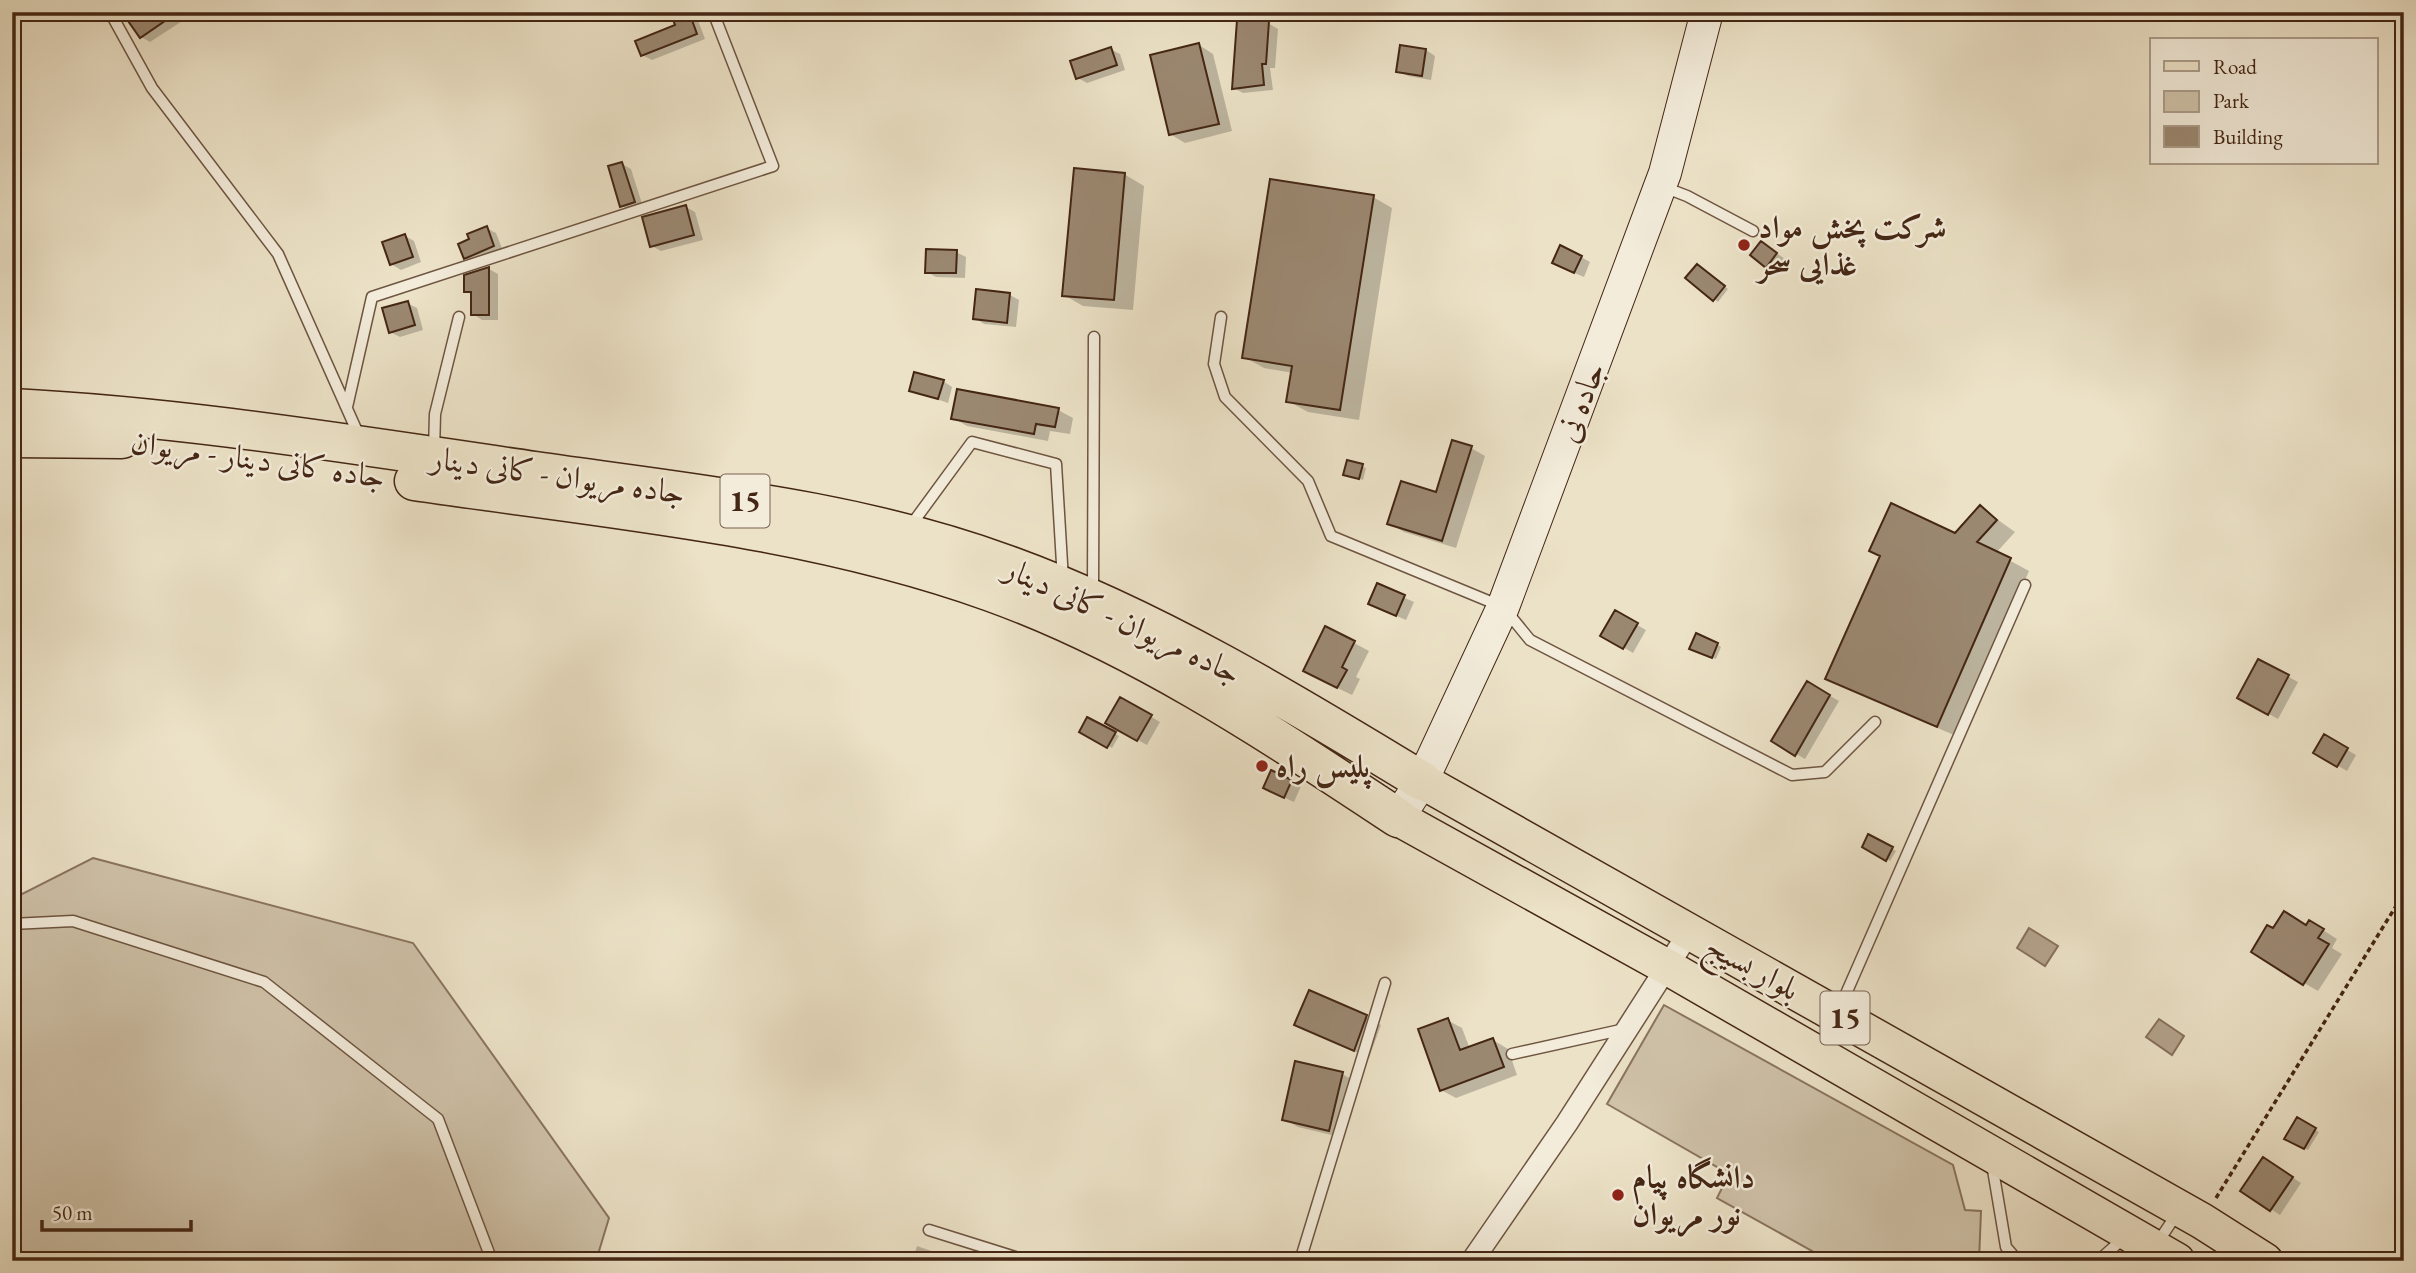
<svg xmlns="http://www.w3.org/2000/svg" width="2416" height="1273" font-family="'EB Garamond',Amiri,serif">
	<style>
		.green { fill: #cfc2a9; stroke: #8a745e; stroke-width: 2 }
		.water { fill: #b3a28a; stroke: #87705b; stroke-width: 2 }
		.shadow { fill: #0003 }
		.building { fill: #9b8871; stroke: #442614; stroke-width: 2 }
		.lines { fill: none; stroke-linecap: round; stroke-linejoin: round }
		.lane-casing { stroke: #6e5541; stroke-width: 13 }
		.street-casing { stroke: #6e5541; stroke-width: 24 }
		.secondary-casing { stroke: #442614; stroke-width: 34 }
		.primary-casing { stroke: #442614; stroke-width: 38 }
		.highway-casing { stroke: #442614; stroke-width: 41 }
		.path { stroke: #442614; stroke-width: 3.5; stroke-dasharray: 5 3.5; stroke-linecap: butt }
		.lane { stroke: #f3ecdb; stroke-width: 10 }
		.street { stroke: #f3ecdb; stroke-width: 21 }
		.secondary { stroke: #f3ecdb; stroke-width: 32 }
		.primary { stroke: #ece2c7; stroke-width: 35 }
		.highway { stroke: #ece2c7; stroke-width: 38 }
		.poi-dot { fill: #8f2418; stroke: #f3ecdb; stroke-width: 2.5 }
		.labels { text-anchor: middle; stroke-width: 5; stroke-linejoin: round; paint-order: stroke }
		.shield { fill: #f3ecdb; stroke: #786150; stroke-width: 2 }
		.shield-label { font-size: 30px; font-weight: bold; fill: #442614 }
		.poi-label { font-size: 32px; font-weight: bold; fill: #442614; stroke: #f3ecdb; text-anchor: start }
		.street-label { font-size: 32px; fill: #442614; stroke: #f3ecdb }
	</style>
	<rect width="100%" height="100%" fill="#ece2c7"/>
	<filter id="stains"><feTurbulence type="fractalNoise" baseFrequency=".00286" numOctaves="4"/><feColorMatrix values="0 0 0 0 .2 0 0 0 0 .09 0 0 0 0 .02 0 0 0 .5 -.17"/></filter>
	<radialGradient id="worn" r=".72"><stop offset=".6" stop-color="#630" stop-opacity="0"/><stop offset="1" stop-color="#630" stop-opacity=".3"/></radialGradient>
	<path class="green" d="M93,858L413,943L609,1218L596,1261H12V899Z
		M1664,1005L1953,1165L1965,1210L1981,1211L1979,1261H1830L1717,1198L1729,1174L1607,1104Z"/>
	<path class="water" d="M2029,928L2058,946L2045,966L2017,948Z
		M2159,1019L2184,1036L2172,1055L2146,1037Z"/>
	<path class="shadow" d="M138,12H196L150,42L141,37Z
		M679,12L696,15L705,39L652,60L642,55L677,26Z
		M1268,23L1278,29L1275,68H1270L1273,90L1243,93L1234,88Z
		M1199,45L1213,54L1232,131L1185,143L1170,134Z
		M1110,49L1120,54L1125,70L1087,83L1078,78Z
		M1426,50L1435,56L1431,80L1408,76L1398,71Z
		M622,164L631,169L643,207L631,211L622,206Z
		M1124,174L1144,186L1133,310L1083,306L1064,295Z
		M1373,197L1392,208L1359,420L1308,412L1288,401L1293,373L1264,368L1244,357Z
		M686,207L695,212L703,240L661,251L652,246Z
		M486,228L496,233L503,251L474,263L465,258Z
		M405,236L414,241L421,262L401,270L391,264Z
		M1762,243L1785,259L1776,271L1767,266Z
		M956,252L966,257L965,278L936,277L927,272Z
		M1581,257L1590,262L1584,277L1563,268Z
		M1701,268L1728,289L1718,302L1687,278Z
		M489,269L498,274V320H482L473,314V295L465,291L466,277Z
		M1010,295L1019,300L1016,327L984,324L975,318Z
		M407,303L417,308L423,330L400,337L390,332Z
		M943,381L952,387L948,403L911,390Z
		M1058,410L1073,418L1070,434L1050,431L1048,441L967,426L953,418Z
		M1471,448L1485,456L1456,548L1404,532L1389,523L1437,494Z
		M1348,462L1366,468L1363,480L1345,474Z
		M1980,507L2015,532L1996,553L2029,571L1956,736L1827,679Z
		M1378,586L1414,602L1406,620L1380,609Z
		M1616,613L1646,630L1633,653L1603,635Z
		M1326,628L1369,651L1356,677L1360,679L1352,695L1319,679Z
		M1717,644L1721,647L1716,659L1695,650Z
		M2259,661L2298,682L2278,719L2240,698Z
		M1808,683L1839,701L1805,759L1773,741Z
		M1121,699L1160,722L1147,745L1107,723Z
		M1088,719L1119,736L1112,748L1081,731Z
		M2325,737L2356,755L2347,771L2316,753Z
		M1291,781L1301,786L1294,802L1274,793Z
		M1869,836L1896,851L1890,861L1864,846Z
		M2310,922L2337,939L2332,948L2342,954L2318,991L2304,983Z
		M1366,1017L1381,1025L1369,1058L1296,1024Z
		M1447,1020L1462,1028L1470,1049L1493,1040L1508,1049L1517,1075L1456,1098L1441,1090Z
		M1342,1074L1357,1082L1344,1138L1298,1127L1284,1119Z
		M2298,1119L2319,1132L2308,1150L2286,1138Z
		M2272,1164L2301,1183L2280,1215L2243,1191Z
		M917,1246L960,1261H912Z"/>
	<path class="building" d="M135,12H178L140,38L126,18Z
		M670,12H689L697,34L641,56L635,41L675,25Z
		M1237,20L1269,21L1266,64H1262L1264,85L1232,89Z
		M1199,43L1219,124L1169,135L1150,55Z
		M1400,45L1426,49L1422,76L1396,72Z
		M1111,47L1117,65L1076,79L1070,61Z
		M622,162L635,202L620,207L608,166Z
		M1074,168L1125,173L1114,300L1062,296Z
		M1270,179L1374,195L1340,410L1286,402L1292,366L1242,358Z
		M686,205L694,235L650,247L642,217Z
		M487,226L494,246L464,259L458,244L469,239L467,234Z
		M405,234L413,257L390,265L382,242Z
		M1761,241L1777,253L1766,268L1750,255Z
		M1560,245L1582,256L1574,273L1552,263Z
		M926,249L957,250L956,273H925Z
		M1697,264L1725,286L1713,301L1685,278Z
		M489,267V315H471V292H464V275Z
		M976,289L1010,293L1007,323L973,319Z
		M408,301L415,325L389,333L382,308Z
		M914,372L944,380L938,399L909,391Z
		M957,389L1059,408L1055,427L1036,424L1034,434L951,419Z
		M1452,440L1472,446L1442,541L1387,524L1401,481L1436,492Z
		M1347,460L1363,464L1359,479L1343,475Z
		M1891,503L1955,533L1980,505L1997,520L1977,542L2011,558L1937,727L1825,679L1880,556L1869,551Z
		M1377,583L1405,595L1396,616L1368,604Z
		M1615,610L1638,623L1623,649L1600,636Z
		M1325,626L1355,641L1342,667L1347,670L1337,688L1303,671Z
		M1696,633L1718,643L1712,658L1689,649Z
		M2258,659L2289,675L2268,715L2237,698Z
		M1807,681L1830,695L1795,756L1771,741Z
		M1120,697L1152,715L1137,741L1105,723Z
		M1087,717L1116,732L1107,748L1079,732Z
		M2324,734L2348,748L2337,767L2313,753Z
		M1271,770L1292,780L1284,798L1263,788Z
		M1868,834L1893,847L1886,861L1862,847Z
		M2284,911L2306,925L2309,920L2324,929L2318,938L2329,944L2303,985L2251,952L2267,925L2273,928Z
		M1309,990L1367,1015L1354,1051L1294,1025Z
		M1448,1018L1460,1050L1493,1038L1504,1067L1440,1091L1418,1029Z
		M1295,1061L1343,1072L1329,1131L1282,1120Z
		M2297,1117L2316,1128L2304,1149L2284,1139Z
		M2263,1157L2293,1177L2270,1211L2240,1191Z"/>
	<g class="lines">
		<g class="lane-casing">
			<path id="lane" d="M110,12L152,88L278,254L360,438
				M1661,186L1687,196L1753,231
				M1221,317L1214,364L1225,397L1308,481L1331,536L1503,607L1530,640L1792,775L1825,772L1875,722
				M347,407L372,297L773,166L713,12
				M434,451L435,414L459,317
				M909,528L972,442L1056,464L1063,580
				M1093,590L1094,337
				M12,924L73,921L264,982L438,1119L492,1261
				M1838,1012L2025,585
				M1512,1054L1625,1029
				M1992,1164L2006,1247L2018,1261
				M929,1230L1028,1261
				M2156,1245L2178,1212
				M1300,1261L1385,983
				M2098,1261L2125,1237"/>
		</g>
		<g class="street-casing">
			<path id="street" d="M1472,1261L1567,1123L1690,931"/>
		</g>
		<g class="secondary-casing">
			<path id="secondary" d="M1398,818L1422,781L1503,607L1665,173L1707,12"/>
		</g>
		<g class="primary-casing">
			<path id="primary" d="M1422,781L2202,1221L2265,1261
				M1398,818L1667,967L2177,1261"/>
		</g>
		<g class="highway-casing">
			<path id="highway" d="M12,408C188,417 361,446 535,471C694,494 856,509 1008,565C1154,618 1289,700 1422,781
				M12,438L122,439
				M414,481C606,509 807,526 991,592C1138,645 1269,733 1398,818"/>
		</g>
		<path class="path" d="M2216,1198L2404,893"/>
		<use href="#lane" class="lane"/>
		<use href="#street" class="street"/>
		<use href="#secondary" class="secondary"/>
		<use href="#primary" class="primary"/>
		<use href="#highway" class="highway"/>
	</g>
	<g class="poi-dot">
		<circle cx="1744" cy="245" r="7"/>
		<circle cx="1262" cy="766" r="7"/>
		<circle cx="1618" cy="1195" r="7"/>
	</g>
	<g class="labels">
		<g class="shield">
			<rect x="720.5" y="474.5" width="49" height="53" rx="5"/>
			<rect x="1820.5" y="991.5" width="49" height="53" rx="5"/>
		</g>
		<g class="shield-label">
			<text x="745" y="511">15</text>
			<text x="1845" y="1028">15</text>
		</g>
		<g class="poi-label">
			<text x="1758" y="238">شرکت پخش مواد<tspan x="1758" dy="37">غذایی سحر</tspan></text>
			<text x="1276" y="777">پلیس راه</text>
			<text x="1632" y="1188">دانشگاه پیام<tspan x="1632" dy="37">نور مریوان</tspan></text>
		</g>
		<g class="street-label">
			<text transform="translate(1580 402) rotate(-69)" y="11">جاده نی</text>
			<text transform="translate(258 459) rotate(8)" y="11">جاده کانی دینار - مریوان</text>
			<text transform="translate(558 475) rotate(8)" y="11">جاده مریوان - کانی دینار</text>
			<text transform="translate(1123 620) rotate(25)" y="11">جاده مریوان - کانی دینار</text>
			<text transform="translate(1753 967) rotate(29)" y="11">بلوار بسیج</text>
		</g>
	</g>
	<rect width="2416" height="1273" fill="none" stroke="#ece2c7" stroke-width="42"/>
	<rect x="14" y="14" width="2388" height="1245" fill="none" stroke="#442614" stroke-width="3.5"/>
	<rect x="21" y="21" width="2374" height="1231" fill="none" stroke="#442614" stroke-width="2"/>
	<rect x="2150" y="38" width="228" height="126" fill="#f3ecdb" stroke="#ad9d8b" stroke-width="2"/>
	<rect x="2164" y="61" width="35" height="10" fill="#ece2c7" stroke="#ad9d8b" stroke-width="2"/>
	<text x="2213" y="74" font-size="21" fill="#442614">Road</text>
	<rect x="2164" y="91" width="35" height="21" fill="#cfc2a9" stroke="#ad9d8b" stroke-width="2"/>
	<text x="2213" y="108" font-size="21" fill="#442614">Park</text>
	<rect x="2164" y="126" width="35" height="21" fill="#9b8871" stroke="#ad9d8b" stroke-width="2"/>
	<text x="2213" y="144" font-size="21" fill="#442614">Building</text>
	<path d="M42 1220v10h149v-10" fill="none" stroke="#442614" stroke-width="3.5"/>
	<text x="52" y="1220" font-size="21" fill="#442614" stroke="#f3ecdb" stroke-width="5" paint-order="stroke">50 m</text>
	<rect width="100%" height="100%" filter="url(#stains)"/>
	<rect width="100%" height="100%" fill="url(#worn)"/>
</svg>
